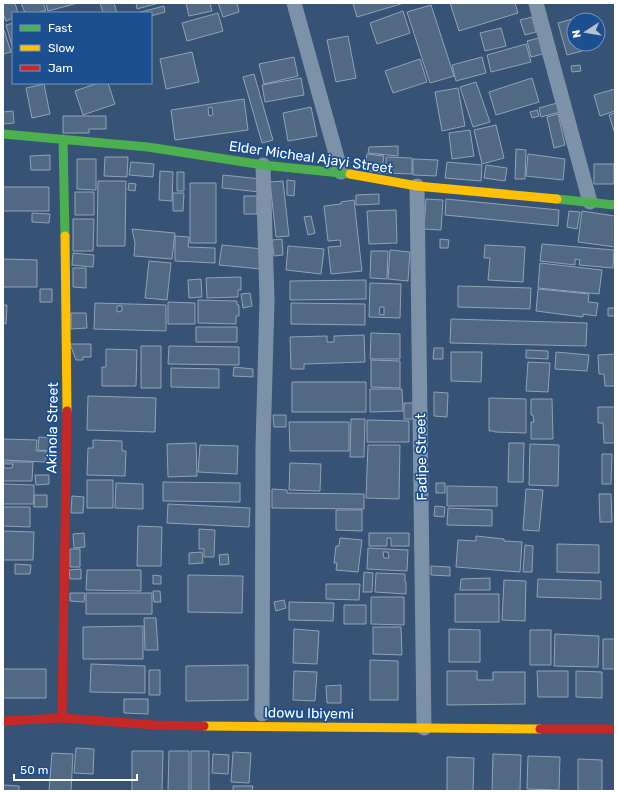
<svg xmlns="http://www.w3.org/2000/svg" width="618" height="794" font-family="Rubik,sans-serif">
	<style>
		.building { fill: #526984; stroke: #92a2b6; fill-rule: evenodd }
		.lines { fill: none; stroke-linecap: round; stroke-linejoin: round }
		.street { stroke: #7d92a8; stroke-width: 15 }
		.fast { stroke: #4caf50; stroke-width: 9 }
		.slow { stroke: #ffc107; stroke-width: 9 }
		.jam { stroke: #c62828; stroke-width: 9 }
		.labels { text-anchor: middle; stroke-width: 3.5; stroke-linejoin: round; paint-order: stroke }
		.street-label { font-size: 14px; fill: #fff; stroke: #1b4f8f }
	</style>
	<rect width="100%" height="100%" fill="#365274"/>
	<path class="building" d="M3,3H15L18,13H13V18L6,21L3,13Z
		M21,3H43L46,10L38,13H25Z
		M46,3H78L48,11Z
		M100,3H114L117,13H103Z
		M136,3H159L137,9Z
		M186,3H210L212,11L189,16Z
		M218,3H237L239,12L223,17Z
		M353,3H404L357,17Z
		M450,3H515L518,13L459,31Z
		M431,5L454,76L430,83L407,12Z
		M164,6L165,12L151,16V13H137Z
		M403,11L410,33L377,44L370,23Z
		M218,13L223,31L187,41L182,23Z
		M532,17L536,32L525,35L520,20Z
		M572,19L574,24V44H580L582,51L567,55L558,23Z
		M13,23V49L6,25Z
		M501,28L506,46L485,51L480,33Z
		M3,30H4L11,52L3,54Z
		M348,36L356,78L336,82L327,40Z
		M539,38L543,54L531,57L527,41Z
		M526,44L531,62L491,72L487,55Z
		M192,52L199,82L166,89L160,59Z
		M294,57L298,76L264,84L259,64Z
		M482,57L486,73L456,81L452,65Z
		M420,59L427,82L393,93L385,71Z
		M580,65L581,71L572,72L571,66Z
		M254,74L273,140L262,143L243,77Z
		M301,78L304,95L265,102L262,85Z
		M532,78L539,102L496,115L489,92Z
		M476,82L490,122L473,127L460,87Z
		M98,83H108L115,104L83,115L75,91Z
		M44,84L50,114L32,118L26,88Z
		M458,88L465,126L442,131L435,92Z
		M615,89V111L600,116L594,95Z
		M244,99L248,130L175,140L171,110ZM212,107L213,115L209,116L208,108Z
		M557,103L560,112L541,117L539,108Z
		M311,107L317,136L288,141L283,113Z
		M537,110L539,116L532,118L530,112Z
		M13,111L14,123L3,124V112Z
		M615,113V134L609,115Z
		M558,114L565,145L554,148L547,117Z
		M63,116H106V129H89V133H63Z
		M496,125L504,158L482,164L474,130Z
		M470,130L474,156L452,159L449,133Z
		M398,146V156L368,153L369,147Z
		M516,149L526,150L525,179H515Z
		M367,154L384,156L381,173L364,170Z
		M528,154L565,159L563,180L526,176Z
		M50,155V170H31L30,156Z
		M105,157H128L127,177L104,176Z
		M386,157L412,158V174L386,173Z
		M77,159H96V190L77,189Z
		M413,159L438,160L436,176L413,175Z
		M131,162L154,164L153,177L129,175Z
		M447,162L482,165L481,181L445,178Z
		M594,164H614V184H594Z
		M486,165L507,168L505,181L484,178Z
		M160,171L173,172L172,201L159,200Z
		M177,172H184V191H177Z
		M223,175L261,179L260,192L222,188Z
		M287,180L295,181L294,196L287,195Z
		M98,181H126L125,246H97Z
		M283,181L289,236L276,237L270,182Z
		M129,183L136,184L135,191L128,190Z
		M190,183H216V243H190Z
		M3,187H49V211H3Z
		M75,192H94V215H75Z
		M173,193H184L183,211H173Z
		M379,194V204L356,205V195Z
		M244,196H257V214H244Z
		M426,199L443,200L441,230L424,229Z
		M446,199L559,210L558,226L445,215Z
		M354,200L362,271L331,274L328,247L341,246L340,240L328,241L324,206L341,204V202Z
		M396,210L397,243L369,244L367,211Z
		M569,211L580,212L577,229L567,227Z
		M582,211L615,216V247L578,242Z
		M32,213L50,214L49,223L32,222Z
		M311,216L315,233L308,235L304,217Z
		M73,219H94L93,251H73Z
		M132,229L175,233L172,259L134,256L135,243Z
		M175,236L189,237L188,247L215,248V263L175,261Z
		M282,239L283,255L274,256L272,240Z
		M440,239L449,240L448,248H440Z
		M542,244L614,250L613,268L579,265L580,260L575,259V265L540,261Z
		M222,245L263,249L261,269L219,265Z
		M485,245L525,247L523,282L488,280L490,258H484Z
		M288,246L324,249L321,274L286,270Z
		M390,250L410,252L408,281L388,279Z
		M371,251H388L387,279L370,278Z
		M73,253L94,255L93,267L72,265Z
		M3,259L37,260V287H3Z
		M149,261L171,263L167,300L145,298Z
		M540,263L602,270L599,294L538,288Z
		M73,268H86V288L73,287Z
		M241,277V290H238V297L207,298L206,278Z
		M201,279L202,297L189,298L188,280Z
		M366,280V299L290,300V281Z
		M370,283L401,284L400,318L369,317ZM380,307H384V315L379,314Z
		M458,286L531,288L530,309L458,307Z
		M40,289H52V302H40Z
		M538,289L589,294L588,302L598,303L596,316L583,314V317L536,311Z
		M250,293L252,306L243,308L241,294Z
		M198,300L237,301V305H239V316H236V324L198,323Z
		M168,302L195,303V324H168Z
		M95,303L166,305V331L94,329ZM117,306H122V311L117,312Z
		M291,303L365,304V325L291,324Z
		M3,305H7L6,324L3,323Z
		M608,308H615V316H608Z
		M71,313H86L87,328L71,329Z
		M451,319L587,323L586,346L450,343Z
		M196,327H237V342H196Z
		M371,333L400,334V359H370Z
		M364,335L365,362L304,364V369H291L290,337L327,336V342H334V336Z
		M70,344H91V357H83V360H76Z
		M141,346H161V388H141Z
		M169,346L239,347V365L168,364Z
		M434,348H443V359H433Z
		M106,349L137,350L136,386H102V367H106Z
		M526,350L548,351V359L526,358Z
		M451,352H482L481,382L451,381Z
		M556,352L589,355L587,371L555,369Z
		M615,354V386H605L604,374H599L598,355Z
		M371,360L400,361V388L371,387Z
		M528,362L550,363L548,392L526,391Z
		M234,367L253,369V377L233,376Z
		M171,368L219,369V388L171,387Z
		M292,382H366V412H292Z
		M370,389H402L403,411L370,412Z
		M434,392L448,393L447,417L434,416Z
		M88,396L156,398L155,432L87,430Z
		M489,398L526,399V433L495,432L494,431H489Z
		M531,399H552L553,439H531V422H534L533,415H531Z
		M404,403H413V419H404Z
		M598,407H615V443H604L603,423H598Z
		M273,415H286V427H274Z
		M351,419H365L364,457H350Z
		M367,420L409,421V442H367Z
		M289,422H349V451H290Z
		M39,437L51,438L50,451L38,450Z
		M3,439L37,440L36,451H46L45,462L3,460Z
		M93,440L122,441V451H126L125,476L87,475L88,448H93Z
		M196,443L197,476L168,477L167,444Z
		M509,443H524L523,482H508Z
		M530,444L559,445L558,486L529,485Z
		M200,445L238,446L237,474L198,472Z
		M368,445H400L399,499L366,498Z
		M602,454H612L611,484H602Z
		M3,462H33L32,481H3ZM4,464H13L12,468H4Z
		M290,463L321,464L320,491L289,490Z
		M35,475H49V484L36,485Z
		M87,480H113V508H87Z
		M163,482L240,483V502L163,501Z
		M116,483L143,484V509L115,508Z
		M436,483H445V493H436Z
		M3,484L34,485V504H3Z
		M447,486L497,487V506H447Z
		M272,489L287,490V493L364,494V509L272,508Z
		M526,489L543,490L539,531L523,530Z
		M599,494H611L612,522H600Z
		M34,495H47V507H34Z
		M72,496L84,497L83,513H71Z
		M168,504L250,508L249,527L167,523Z
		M435,506L445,507L444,517L434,516Z
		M3,507H30V527L3,526Z
		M448,508L492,510V526L447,525Z
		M336,510H362V531L336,530Z
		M138,526L162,527L161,566H137Z
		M199,529L215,530L214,557H204V549H199Z
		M3,531L34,532L33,560H3Z
		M84,533L85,547L74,548L73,534Z
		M369,533H409V546H391V538H387V546H369Z
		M476,536L504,539V541L522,542L520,572L456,567L458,540L476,541Z
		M340,538L362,540L358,572L336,570L337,563H334L336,546H339Z
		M557,544L599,545V573L557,572Z
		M525,545L533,546L532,572H523Z
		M368,548L408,550L407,571L367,569ZM383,552H388L389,558H384Z
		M70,549H80V567H70Z
		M202,552L203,563L189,564V553Z
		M228,554L229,564L220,565L219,555Z
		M15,564L31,565L30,574H15Z
		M431,566L450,567V576L431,575Z
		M81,569V579H70L69,570Z
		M87,570H141V591L86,590Z
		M364,572L373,573L372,592H363Z
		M376,573L405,574V582H406V594L375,592Z
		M153,575L161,576V584H153Z
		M188,575L243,576L242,613L188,612Z
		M490,578V590H460L461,579Z
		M538,579L601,581V599L537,597Z
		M504,580L526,581L525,621L502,620Z
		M326,584H360L359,600L326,599Z
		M153,591H160L161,602H154Z
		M70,593H85L84,602L70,601Z
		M86,593H152V614H86Z
		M455,594H499V622H455Z
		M371,597H404V625L371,624Z
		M284,600L286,608L276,611L274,602Z
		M289,602L334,603L333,621L289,620Z
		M344,605H366V624H344Z
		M144,618H156L158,650H145Z
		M143,626V659H83V627Z
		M373,627H401L402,655L373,654Z
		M294,629L319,631L317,664L293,663Z
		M449,629L480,630V662H449Z
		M530,630H551V665H530Z
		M555,634L599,636L598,667L554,666Z
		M603,639H615V669H603Z
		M370,660L398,661V700H370Z
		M91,664L145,666V693L90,692Z
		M248,665V700L186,701V666Z
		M3,669H46V698H3Z
		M149,670H160V695H149Z
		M294,671L317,672L315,701L293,700Z
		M447,671H477V680H493V672H525V704L447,705Z
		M537,671H568V697H538Z
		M576,671L602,672V698L576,697Z
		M341,685V703H327L326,686Z
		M124,699H148V714L124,713Z
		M76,748L94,749L93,774L74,773Z
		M132,751H163L162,791H132Z
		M169,751H189V791H168Z
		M191,751H209V791H191Z
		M233,752L251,753L249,783L231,782Z
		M52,753L73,754L71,791H49Z
		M213,754L229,755L228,774L212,773Z
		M493,754L521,755L520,791H492Z
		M528,756L560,757L559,790L527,789Z
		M447,757L474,758L473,791H447Z
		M578,759L602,760V791H578Z
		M3,785L19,786V791H3Z
		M233,786H253L252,791H233Z"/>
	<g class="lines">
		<path class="street" d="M294,3L341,172
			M536,3L590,202
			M417,186L424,728
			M262,714L263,447L267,300L263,165"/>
		<path class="fast" d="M3,134L148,147L263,165L350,174
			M63,139L65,236
			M557,199L615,205"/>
		<path class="slow" d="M350,174L417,186L557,199
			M65,236L67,411
			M204,726L540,729"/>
		<path class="jam" d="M62,718L67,411
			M3,721L62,718L155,725L204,726
			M540,729H615"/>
	</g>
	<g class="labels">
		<g class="street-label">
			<text transform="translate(311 157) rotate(8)" y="5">Elder Micheal Ajayi Street</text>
			<text transform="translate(52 428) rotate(-89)" y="5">Akinola Street</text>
			<text transform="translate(421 457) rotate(-91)" y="5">Fadipe Street</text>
			<text transform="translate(309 713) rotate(1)" y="5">Idowu Ibiyemi</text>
		</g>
	</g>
	<rect width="618" height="794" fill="none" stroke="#ffffff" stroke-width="8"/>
	<rect x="12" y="12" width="140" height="72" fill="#1b4f8f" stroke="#7695bc"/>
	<rect x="20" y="25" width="20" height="6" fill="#4caf50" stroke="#7695bc"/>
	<text x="48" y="32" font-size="12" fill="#ffffff">Fast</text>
	<rect x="20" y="45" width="20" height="6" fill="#ffc107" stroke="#7695bc"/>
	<text x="48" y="52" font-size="12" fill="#ffffff">Slow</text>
	<rect x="20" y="65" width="20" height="6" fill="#c62828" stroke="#7695bc"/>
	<text x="48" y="72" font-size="12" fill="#ffffff">Jam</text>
	<g transform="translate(586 32) rotate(258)"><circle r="19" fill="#1b4f8f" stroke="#7695bc"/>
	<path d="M0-3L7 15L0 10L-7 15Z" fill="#b9c2ce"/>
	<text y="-6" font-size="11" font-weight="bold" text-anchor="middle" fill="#ffffff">N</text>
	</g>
	<path d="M14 774v6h123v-6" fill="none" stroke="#ffffff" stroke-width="2"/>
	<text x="20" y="774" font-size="12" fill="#ffffff" stroke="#1b4f8f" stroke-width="3" paint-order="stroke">50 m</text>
</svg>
